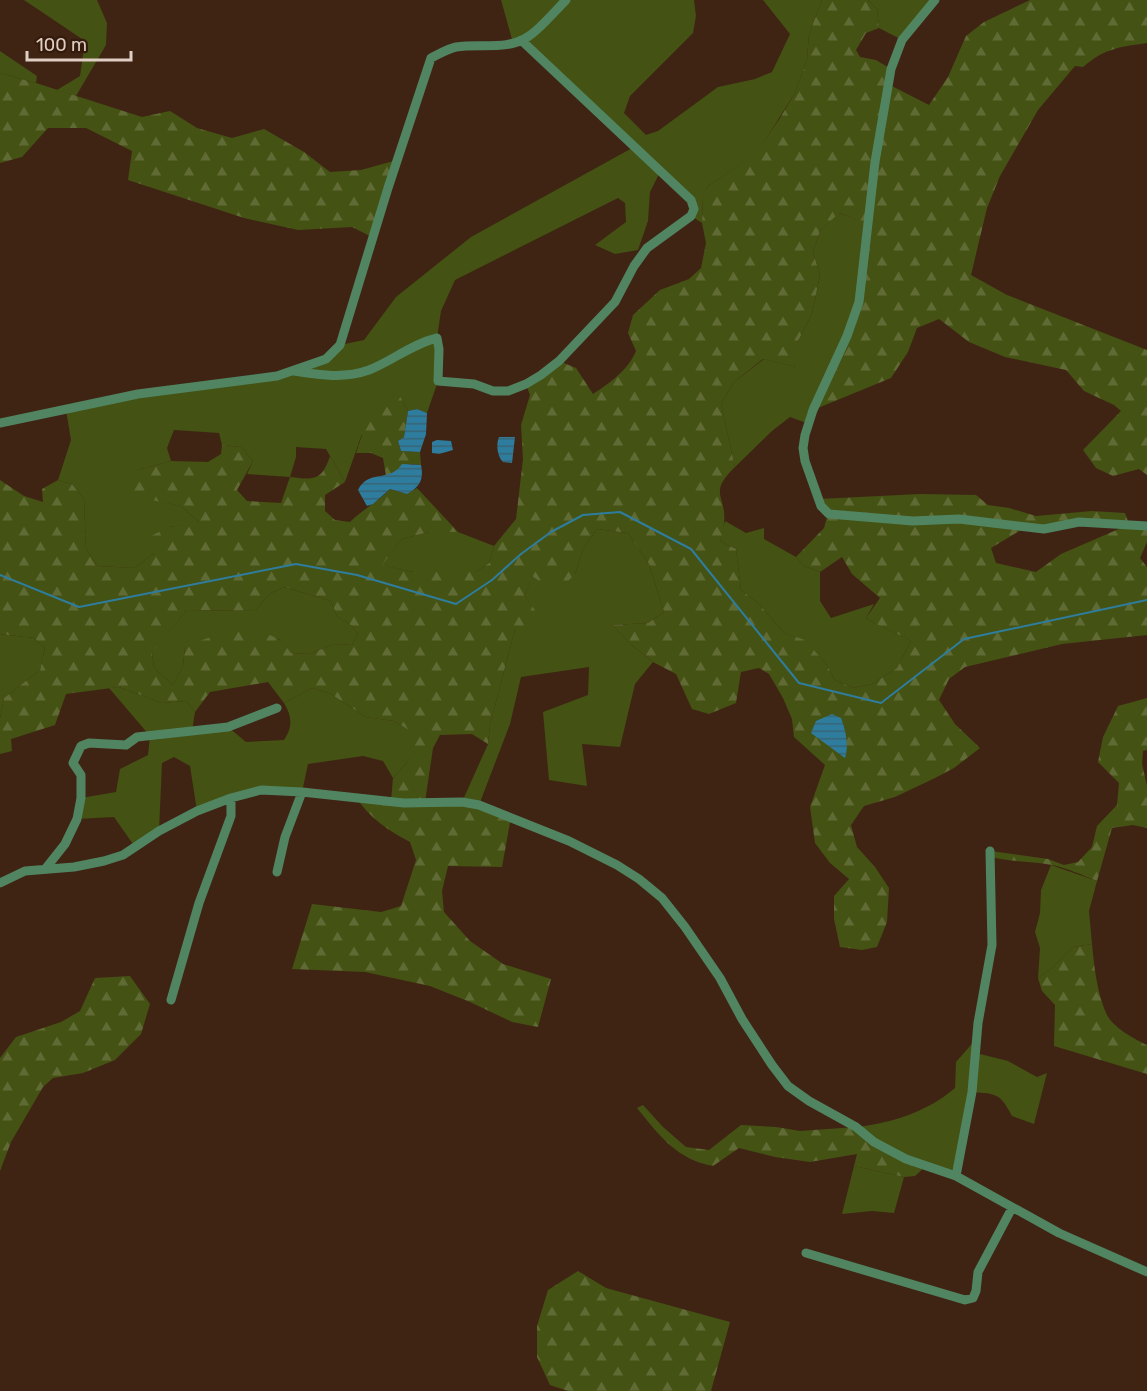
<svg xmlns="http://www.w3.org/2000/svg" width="1147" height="1391" font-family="Rubik,sans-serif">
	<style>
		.green { fill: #445213 }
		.forest { fill: url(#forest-firs); fill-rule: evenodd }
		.water { fill: url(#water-rules) }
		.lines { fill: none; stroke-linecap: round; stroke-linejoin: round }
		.stream { stroke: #2f7d9e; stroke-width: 2 }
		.minor { stroke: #518562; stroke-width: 9 }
	</style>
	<defs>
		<pattern id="forest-firs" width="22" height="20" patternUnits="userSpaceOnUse" patternTransform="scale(1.5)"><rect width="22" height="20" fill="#445213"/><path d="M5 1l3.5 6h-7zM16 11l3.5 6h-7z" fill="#5f6a34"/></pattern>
		<pattern id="water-rules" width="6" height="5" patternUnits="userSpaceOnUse" patternTransform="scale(1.5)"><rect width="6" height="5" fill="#2f7d9e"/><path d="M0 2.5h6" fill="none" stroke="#376476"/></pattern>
	</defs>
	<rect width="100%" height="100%" fill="#3f2414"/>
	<path class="green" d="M24,0H97L107,23L106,45L76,96L57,90L80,76L85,41Z
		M501,0H694L696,16L693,33L630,96L624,113L646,135L658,131L718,87L755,79L772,72L790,34L763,0H822L809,34L807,59L795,93L757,153L708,186L703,197L702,223L691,216L694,209L660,172L650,192L648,221L638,250L615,254L595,245L626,222L625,203L618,198L455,280L441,311L437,338L438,381L427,413L417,409L408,411L400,396L362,434L345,482L326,449L296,447V457L290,477L247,474L253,461L241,447L222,445L219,433L174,430L167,448L171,461L138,470L127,494L181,506L200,523L169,527L155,553L134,568L97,566L86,549L84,499L72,484L58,480L71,440L66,410L277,376L326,359L340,345L364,340L396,297L471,237L634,147L521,40L513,43Z
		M868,0H935L902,40L879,28L877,9Z
		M0,51L37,76L36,83L0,73Z
		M838,213L867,222L859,302L809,424L790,417L772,431L735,467L721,404L734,382L764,359L797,367V343L812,314L820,275L813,252L820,231Z
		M725,521L746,533L764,528V539L796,557L804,566L820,572V601L831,618L874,604L866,618C880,628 897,632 911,641L897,668L872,684L853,688L835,680L827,665L805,641L784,633L759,604L741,590L736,549L720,541Z
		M597,529L628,533L649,564L664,612L648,623L612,625L633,646L653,662L635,684L620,747L582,744L587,786L549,780L543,712L588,695L589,667L521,677L510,724L479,805L462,802L488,744L490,725L515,629L536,613L525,596L532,575L575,574L583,549Z
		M429,532H458L494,546L489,563L476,572H413L381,565L402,539Z
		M284,587L331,601L337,616L352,626L358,634L352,645L333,644L310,654L291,653L279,639L185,647L183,666L173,685L154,668L152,651L187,610L255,611L269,594Z
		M0,634L34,638L45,648L40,670L4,698L0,718Z
		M119,687L162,703L186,701L195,712L192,731L228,727L246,742L284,740C293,727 292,716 284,703L312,688L329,693L366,717L394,721L410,731V759L393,778L383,761L363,756L308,764L302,792L261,790L197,811L190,766L174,757L162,763L159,831L135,847L114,817L77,819L81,798L116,792L120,769L148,755L150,736L109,688Z
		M1051,865L1097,881L1089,911L1092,944L1073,947L1052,968L1038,978L1040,948L1035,932L1040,913L1041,890Z
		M977,1038L976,1053L1008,1061L1037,1077L1047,1073L1034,1124L1012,1116C1000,1093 997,1094 972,1092L956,1176L906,1159L856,1127C892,1123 927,1112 955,1088L956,1062Z
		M854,1166L904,1177L894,1213L872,1211L842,1214Z"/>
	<path class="forest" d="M822,0H868L877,9L879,28L866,33L856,50L860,57L876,60L891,69L888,84L929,105L948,77L966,36L984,22L1030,0H1147V43C1120,47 1105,48 1083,67L1075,66L1038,110L1000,176L987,208L971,275L1007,295L1147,350V475L1139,469L1113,476L1096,468L1083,450L1121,411L1114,405L1084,391L1066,370L1005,357L969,342L939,319L917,328L908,352L891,378L813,410L859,302L867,223L839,213L820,231L813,252L820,275L812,314L797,343V367L763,359L734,382L721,404L735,467C707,494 727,495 724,523C724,529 722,535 720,541L736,549L741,590L759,604L784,633L805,640L827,665L835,680L853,688L872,684L897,668L911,641C896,632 880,628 866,618L880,598L852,574L842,557L820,572L804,566L796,557L824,528L828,514L819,499L920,494L976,495L988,505L1009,508L1036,516L1092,511L1125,513L1129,524L1147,526V542L1140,558L1147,567V635L1062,644L965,667L949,679L939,700L955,724L980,748L954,768L935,778L895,797L864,806L851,825L857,847L875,867L889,888L887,922L877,947L862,950L840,947L834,919V896L849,879L830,863L815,843L810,807L825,765L794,737L792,719L783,698L769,674L759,668L741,672L736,703L709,714L692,709L676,674L653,662L633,646L612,625L648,623L664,612L649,564L628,533L597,529L583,549L575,574L562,587L545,585L532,576L525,596L537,613L534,621L515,629L490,725L488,744L472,734L440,735L433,748L425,802H462L511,817L502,867L448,866L442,891L444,912L470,941L503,964L551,979L538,1027L512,1022L470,1002L430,986L365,972L292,969L312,904L381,912L401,906L416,860L410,842C389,831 369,818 356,797L391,801L393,778L410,759V731L394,721L366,717L329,693L312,688L284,703L268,682L210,692L195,712L186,701L162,703L119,687L66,694L55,725L11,739L12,751L0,754V718L4,698L40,670L45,648L34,638L0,634V480L24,496L43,502L42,489L58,480L72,484L84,499L86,549L97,566L134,568L155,553L151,536L169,527L199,522L181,506L127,495L125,480L138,470L171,461L208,462L221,454L222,445L241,447L253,461L237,490L247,501L281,503L290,477C313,480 322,481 330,456L345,482L325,495V511L335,520L350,522C363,509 378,502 390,489L407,494L417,488L458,532H429L402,539L382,565L413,572H476L489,563L494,546L516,519L523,459L521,425L530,395L526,384L559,361L576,368L593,394C609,384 629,369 636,351L628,333L633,315L660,290L689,279L701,268L706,243L702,223L703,196L708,186L756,153L780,118L795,93L807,59L809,34ZM1128,525L1061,554L1036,572L996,563L991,548L1026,527ZM284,587L331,601L337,616L352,626L358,634L352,645L333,644L310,654L291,653C287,648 283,641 278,639C248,622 214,635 185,647L183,666L173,685L154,668L152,652L187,610L255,611L269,594Z
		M0,73L36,83L142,117L170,111L197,128L232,138L264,129L304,152L330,172L361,170L397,160L372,237L352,227L298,230L244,218L128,180L132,151L86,128H48L22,157L0,163Z
		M400,396L408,411L404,437L398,441L401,451L420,452L421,465L410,464L386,476L383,458L371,453H356L362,435L360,423L384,397Z
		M1147,698V750L1143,751L1142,764L1147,786V828L1133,825L1112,828L1097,881C1082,875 1067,868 1052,865C1031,861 1011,862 991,857L990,851L1048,859L1064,865L1078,862L1092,847L1097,826L1117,805L1119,783L1098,762L1103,737L1118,706Z
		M1092,944C1094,966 1097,992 1106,1013C1112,1027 1134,1039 1147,1045V1074L1054,1046L1055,1005L1042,991L1038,978L1052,968L1073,947Z
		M130,976L150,1004L141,1034L115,1060L83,1073L53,1078L43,1087L11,1142L0,1171V1058L16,1037L61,1022L80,1011L95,978Z
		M643,1105L663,1127L686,1147L709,1150L741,1125L776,1127L800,1131L856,1127L926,1166L915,1176L904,1177L854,1166L857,1154L810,1162L775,1157L739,1148L713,1166C676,1159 660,1136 637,1108Z
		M578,1271L606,1288L730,1322L711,1391H568L550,1385L537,1357V1326L548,1290Z"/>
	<path class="water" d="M417,409L427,413L426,434L420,452L401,451L398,441L404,437L408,411Z
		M499,437H515L512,463L503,462C497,456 496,444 499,437Z
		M437,440L451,441L453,450L439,454L432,453V442Z
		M402,464L421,465C424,479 420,487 407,494L390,489L373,504L367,506L358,490C368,469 389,483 402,464Z
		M832,714L841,718C846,731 849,746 845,758L811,733L816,721Z"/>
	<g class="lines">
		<path class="stream" d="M0,575L79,607L296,564L357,575L456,604L492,580L521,554L551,532L583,515L620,512L691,549L799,683L881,703L964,639L1147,600"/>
		<path class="minor" d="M935,0L902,40L891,69L875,162L859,302L847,336L813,410L805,435L803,448L805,461L821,506L829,514L913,521L959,519L1044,529L1079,522L1147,526
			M294,371C320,375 344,379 369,370C392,361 412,344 437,338L439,349L438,381L474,384L493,391H508L526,384L541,375L559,361L615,302L634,266L647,248L691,216L694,209L691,200L521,40
			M0,423L138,394L277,376L326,359L340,345L388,188L431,58C439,54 447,49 456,47C480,43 508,51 529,36C540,29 556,10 566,0
			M46,868L65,844L77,819L81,798V775L73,763L81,746L89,743L126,745L137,737L228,727L277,708
			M277,872L285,837L302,792
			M0,883L25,871L74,867L104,861L123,855L159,831L197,811L231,798L261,790L302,792L404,803L462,802L479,805L569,841L617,865L639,879L662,898L685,927L720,978L742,1019L772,1065L788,1086L809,1101L856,1127L874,1142L906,1159L956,1176L1059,1233L1147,1272
			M171,1000L199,903L231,816V798
			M956,1176L972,1092L978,1023L992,945L990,851
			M806,1253L965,1300L973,1298L976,1291L978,1272L1012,1208"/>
	</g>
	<path d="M27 51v9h104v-9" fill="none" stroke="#e0cec4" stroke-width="3"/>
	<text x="36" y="51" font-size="18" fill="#e0cec4" stroke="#341b0b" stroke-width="4.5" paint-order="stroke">100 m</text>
</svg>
